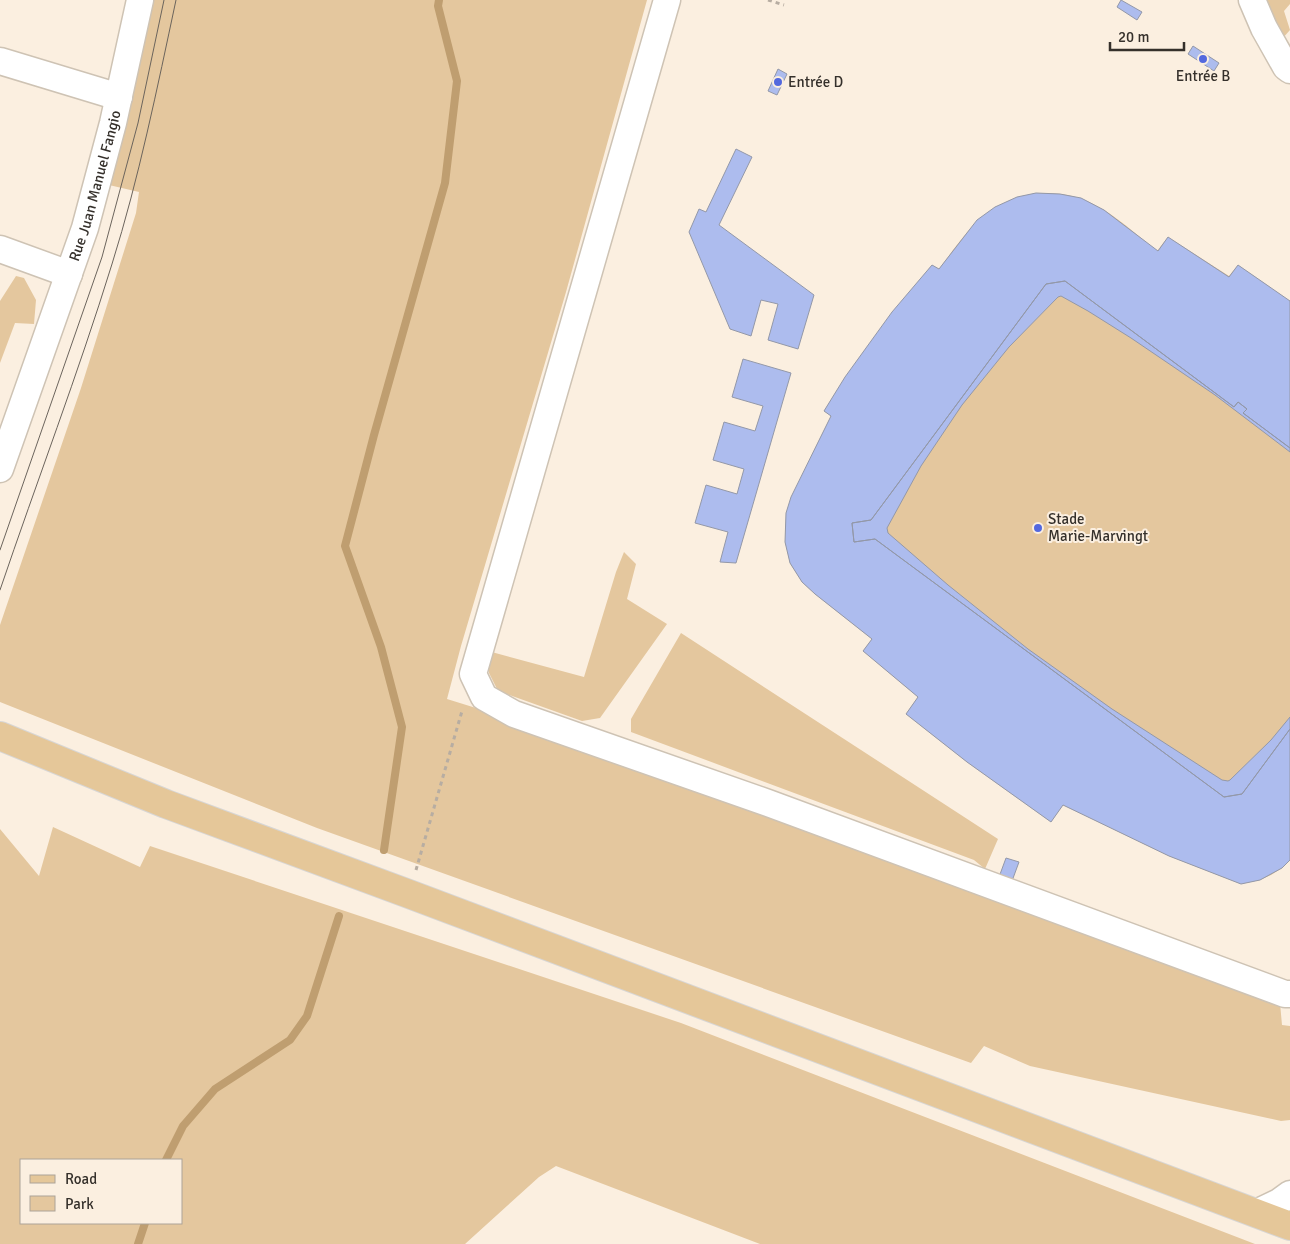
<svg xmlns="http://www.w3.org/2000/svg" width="1290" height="1244" font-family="Signika,sans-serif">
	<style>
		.green { fill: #e4c79e; fill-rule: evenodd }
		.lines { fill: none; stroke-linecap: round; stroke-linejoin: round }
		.stream { stroke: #bf9e70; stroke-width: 8 }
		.building { fill: #adbcee; stroke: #9398a8 }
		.minor-casing { stroke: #cec3b4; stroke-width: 29 }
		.major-casing { stroke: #d7d6d5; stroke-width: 30 }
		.path { stroke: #b7ada2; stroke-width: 3; stroke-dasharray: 4 4; stroke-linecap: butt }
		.minor { stroke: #fff; stroke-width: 26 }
		.major { stroke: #e5c799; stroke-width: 28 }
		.tram { stroke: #6b645c; stroke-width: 1 }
		.poi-dot { fill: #5368de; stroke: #fbefe0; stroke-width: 2 }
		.labels { text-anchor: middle; stroke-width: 4; stroke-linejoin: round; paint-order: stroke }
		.poi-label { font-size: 15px; fill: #35302b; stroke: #fbefe0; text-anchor: start }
		.street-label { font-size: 15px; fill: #35302b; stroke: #fbefe0 }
	</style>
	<rect width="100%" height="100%" fill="#fbefe0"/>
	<path class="green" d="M152,0H647L566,292L461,646L447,699L492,713L1280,1003L1282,1025L1290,1026V1120L1281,1121L1030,1066L984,1046L971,1063L317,828L0,702V625L81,388L136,213L139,192L109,185Z
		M1266,0H1290V4L1284,11L1290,30L1282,39Z
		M1036,193C1051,193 1067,193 1081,199C1110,209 1134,233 1157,251L1168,237L1229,276L1238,265L1290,301V860L1282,868L1271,875L1260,880L1241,884L1169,856L1063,805L1051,822L967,762L906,714L918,697L863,651L872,639L815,594L802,582L790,563L785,542L786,513L831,416L824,411C856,359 893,312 932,265L939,269C969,229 984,204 1036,193Z
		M16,276L24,278L36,300L34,324L15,323L0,363V301Z
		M624,552L636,564L627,599L667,624L600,718L582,721L498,691L489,673L488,651L584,677L616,572Z
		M681,633L998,839L985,869L974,860L631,732V719Z
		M53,827L140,867L150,846L681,1023L1255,1244H760L556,1166L539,1177L465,1244H0V829L39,876ZM21,1160H181V1223H21Z"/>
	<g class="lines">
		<path class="stream" d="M384,850L402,727L381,647L345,546L374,435L445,183L457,81L438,6L439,0
			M166,1160L183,1126L215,1089L290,1040L307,1016L339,916
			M138,1244L145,1223"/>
	</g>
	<path class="building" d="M1121,0L1142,12L1137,20L1117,7Z
		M1193,46L1219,63L1214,71L1188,54Z
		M778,69L787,74L777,95L768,91Z
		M736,149L752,157L719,225L814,295L798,349L768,340L778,304L761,300L751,336L730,329L689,232L699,209L706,212Z
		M1036,193L1060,194L1081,198L1104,210L1158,251L1168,237L1229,277L1238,265L1290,301V448L1243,413L1247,409L1238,402L1234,407L1065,281L1046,284L871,520L852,523L854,542L875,539L1224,797L1242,794L1290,729V860L1282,868L1260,880L1241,884L1169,856L1063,805L1051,822L967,762L906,714L918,697L863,651L872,639L815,594L802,582L790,563L785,542L786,513L791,497L831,416L824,411L845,377L892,312L932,265L939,269L977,220L995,207L1017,197Z
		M1065,281L1234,407L1238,402L1247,409L1243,413L1290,448V452L1215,395L1131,338L1088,311L1061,296L1058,297L1009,347L962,405L921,466L887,528L888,533L948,585L1028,649L1112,709L1222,780L1228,781L1230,780L1271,740L1290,717V729L1242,794L1224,797L875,539L854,542L852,523L871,520L1046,284Z
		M743,359L791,373L736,563L720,562L728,532L695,523L706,485L737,494L744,469L713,460L724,422L755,431L763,406L732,397Z
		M1006,858L1019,862L1012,881L999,877Z"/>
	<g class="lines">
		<g class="minor-casing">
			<g id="minor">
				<path d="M667,0L473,674L484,697L514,714L768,803L1285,994H1290"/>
				<path d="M1252,0L1264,28L1286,67L1290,70"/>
				<path d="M0,61L119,97"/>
				<path d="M0,249L69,274"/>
				<path id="s1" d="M0,469L85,228L113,123L140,0"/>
				<path d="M1256,1213L1279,1202L1290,1194"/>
			</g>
		</g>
		<g class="major-casing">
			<path id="major" d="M0,736L166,804L409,894L1290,1226"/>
		</g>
		<path class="path" d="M768,0L784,5
			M416,870L462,711"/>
		<use href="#minor" class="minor"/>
		<use href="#major" class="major"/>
		<path class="tram" d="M0,550L102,257L138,123L164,0
			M0,590C37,481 78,374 112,264C139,178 157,89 176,0"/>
	</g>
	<g class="poi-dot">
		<circle cx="1203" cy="59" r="5"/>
		<circle cx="778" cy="82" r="5"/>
		<circle cx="1038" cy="528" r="5"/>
	</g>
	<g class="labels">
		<g class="poi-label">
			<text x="1203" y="81" text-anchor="middle">Entrée B</text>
			<text x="788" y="87">Entrée D</text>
			<text x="1048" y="524">Stade<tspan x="1048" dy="17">Marie-Marvingt</tspan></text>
		</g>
		<g class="street-label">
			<text dy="5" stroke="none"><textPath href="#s1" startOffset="299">Rue Juan Manuel Fangio</textPath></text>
		</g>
	</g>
	<rect x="20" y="1159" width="162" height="65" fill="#fbefe0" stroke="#aca398"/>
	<rect x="30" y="1175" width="25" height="8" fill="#e5c799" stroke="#aca398"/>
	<text x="65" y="1184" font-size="15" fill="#35302b">Road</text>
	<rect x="30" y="1196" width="25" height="15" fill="#e4c79e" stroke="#aca398"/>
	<text x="65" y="1209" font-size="15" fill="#35302b">Park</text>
	<path d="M1110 42v8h74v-8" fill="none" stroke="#35302b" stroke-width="2.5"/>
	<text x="1118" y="42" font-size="15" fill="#35302b" stroke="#fbefe0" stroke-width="4" paint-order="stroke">20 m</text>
</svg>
